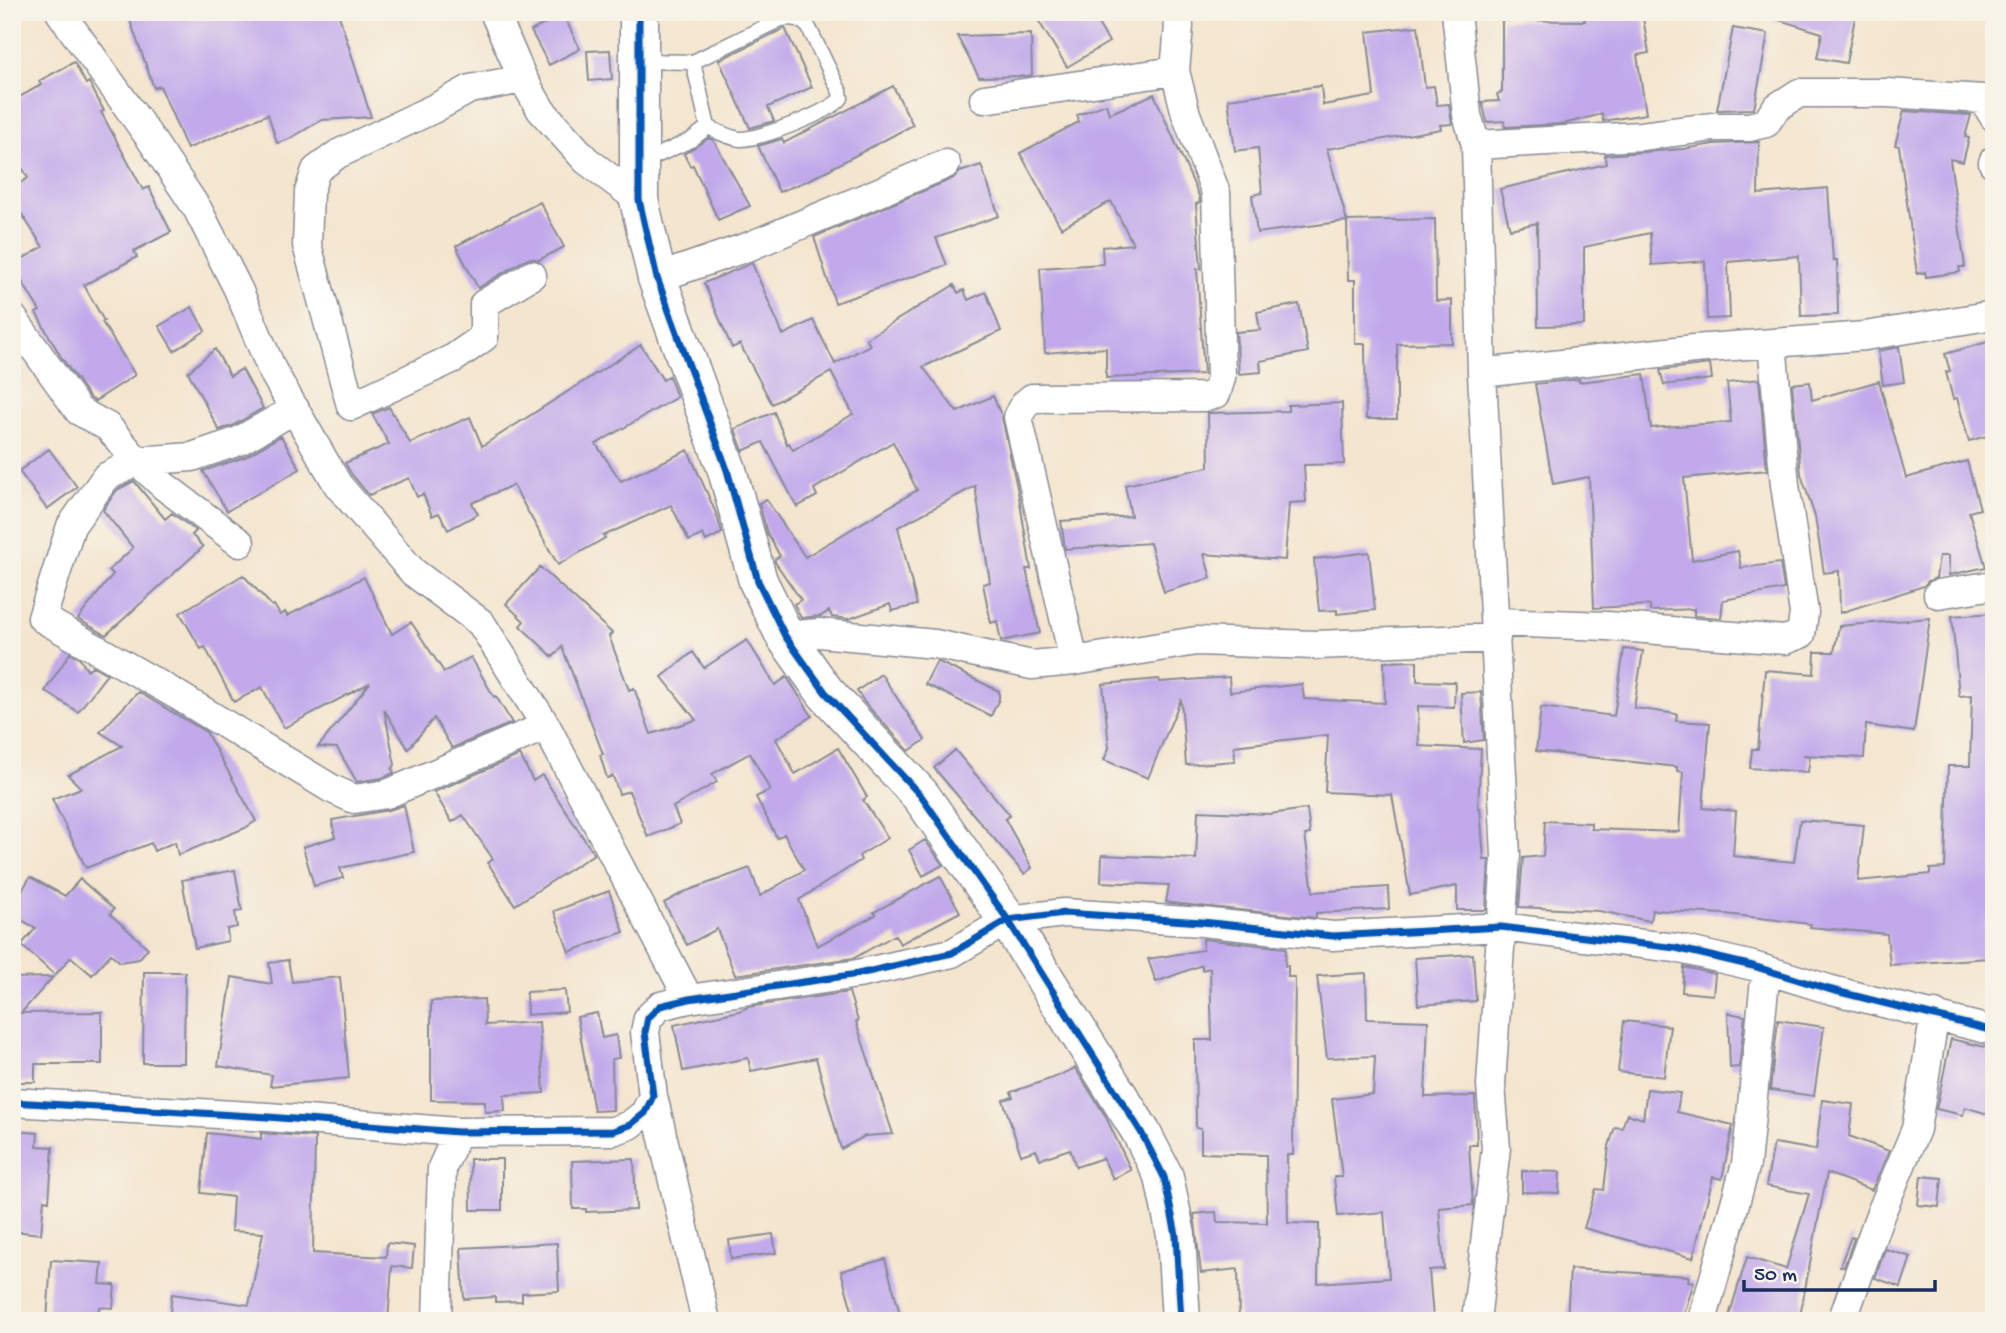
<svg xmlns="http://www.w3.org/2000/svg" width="2006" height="1333" font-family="'Gochi Hand',sans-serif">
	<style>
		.building { fill: #c1a9eb }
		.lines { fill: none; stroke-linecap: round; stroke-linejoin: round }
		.lane-casing { stroke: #888a96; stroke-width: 17 }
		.street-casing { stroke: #888a96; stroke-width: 31 }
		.secondary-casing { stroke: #888a96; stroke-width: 41 }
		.lane { stroke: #fff; stroke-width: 14 }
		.street { stroke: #fff; stroke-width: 28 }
		.secondary { stroke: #fff; stroke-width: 38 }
		.cycleway-casing { stroke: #f7f3e8; stroke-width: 11 }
		.cycleway { stroke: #0057b8; stroke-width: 7 }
	</style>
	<rect width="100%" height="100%" fill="#f7f3e8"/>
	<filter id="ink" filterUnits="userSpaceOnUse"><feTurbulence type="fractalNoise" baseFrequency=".0143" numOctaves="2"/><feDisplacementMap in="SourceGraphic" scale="14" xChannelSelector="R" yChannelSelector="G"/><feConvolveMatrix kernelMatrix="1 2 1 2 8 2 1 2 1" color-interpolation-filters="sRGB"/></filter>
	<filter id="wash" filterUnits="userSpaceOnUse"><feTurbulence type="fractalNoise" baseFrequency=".00686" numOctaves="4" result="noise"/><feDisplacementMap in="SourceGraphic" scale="28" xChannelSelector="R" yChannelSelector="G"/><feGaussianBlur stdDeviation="1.57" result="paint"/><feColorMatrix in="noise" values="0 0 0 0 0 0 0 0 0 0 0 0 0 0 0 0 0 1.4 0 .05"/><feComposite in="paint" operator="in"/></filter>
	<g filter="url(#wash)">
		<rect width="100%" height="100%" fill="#f4e5ce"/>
		<g id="blocks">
			<path class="building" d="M127,12H338L371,117L322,120L287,140L277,143L268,114L187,149L160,86L154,88Z
				M1033,12H1091L1109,42L1067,67Z
				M1584,12H1642L1649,53L1637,55L1646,114L1603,121L1602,114L1563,124L1505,127L1504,121L1487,122L1482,102L1499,101L1497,94L1502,92V20L1585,21Z
				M1769,12H1826L1855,18L1846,63L1817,58L1822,33L1769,17Z
				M563,14L580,49L549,65L531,31Z
				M1418,26L1425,87L1434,86L1437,105L1449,104L1452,124L1440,125L1441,129L1327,149L1347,221L1435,219L1436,301L1452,300V343L1397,344V419H1366L1365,344H1355V280H1348L1347,221L1257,233L1252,195L1262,193L1258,148L1235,151L1228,99L1321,86L1323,105L1374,96L1367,32Z
				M785,28L812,87L768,107L774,121L750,128L719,60Z
				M1733,28L1768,34L1754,109L1717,110Z
				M1031,34L1032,75L1028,76L979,77L957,36Z
				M610,50L612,79L589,81L587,51Z
				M74,62L86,84L89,82L104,111L101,112L143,190L149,187L171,232L134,251L137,257L84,285L104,321L102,322L135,375L95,401L90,398L61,357L36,313L40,311L12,265L43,247L12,199V188L28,178L12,150V101L41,85L39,81Z
				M893,86L913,125L809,180L779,192L758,146L782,139L784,143Z
				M1154,94L1199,196L1200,202L1196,204L1201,269H1197L1204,374L1106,378V348L1045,353L1040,268L1103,264L1102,247L1133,244L1111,201L1061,228L1020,153L1079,122L1077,115L1106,104L1109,114Z
				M1904,111L1971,115L1965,137L1969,138L1963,162L1950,159L1965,267H1959L1960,272L1926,277L1925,272L1917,274L1899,146L1895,145Z
				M709,138L714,141L750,206L718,220L693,165L690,166L684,154Z
				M1759,142L1758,194L1828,188L1833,260H1837L1838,315L1801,316L1799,256L1728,262L1730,318L1707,319L1705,261L1652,265L1650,233L1584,247V325L1538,326L1537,223L1510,229L1500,189L1606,164L1605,155L1683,149L1714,144Z
				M981,165L999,216L936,238L947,265L835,303L814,237L952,179L960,172Z
				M540,202L564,247L539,260L531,258L523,261L478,288L456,246Z
				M752,263L783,335L813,320L835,364L870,345L866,339L954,285L958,293L964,290L968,300L986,292L1001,331L923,367L957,412L993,396L1002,417L1019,497L1031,569H1026L1040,633L1001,641L997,621L991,623L983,584L990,582L975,486L898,527L917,605L892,611L890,604L849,619L832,617L829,611L821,616L801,618L794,604L801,600L775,562V559L780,556L767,533L759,503L766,499L805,557L917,490L893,442L814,489L817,496L797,507L763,442L743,451L735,429L774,412L787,444L789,443L793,450L853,414L831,372L772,404L740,344L732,348L704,283Z
				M1299,304L1308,352L1260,361L1261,372L1239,374L1236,332L1260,330L1257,312Z
				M192,307L205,331L174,351L159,326Z
				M1994,340V434L1969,441L1957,398L1953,399L1946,372L1950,371L1945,354Z
				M641,345L663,380L669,376L677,397L596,444L621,481L688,450L716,513L722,533L706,541L703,534L689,541L671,505L603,536L605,538L558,565L513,485L472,503L478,514L448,530L439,513L432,516L423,494L417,497L409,478L369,495L352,475L345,463L389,444L372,414L389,407L410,443L470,417L482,446Z
				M1899,347L1904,382L1883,385L1878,351Z
				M215,349L230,376L242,369L263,408L232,426L219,430L188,372Z
				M1710,364L1712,379L1664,385L1660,370Z
				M1644,374L1651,428L1731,422L1727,383L1759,379L1767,470L1684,478L1692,560L1738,551L1741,568L1780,563L1784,589L1723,600L1721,618L1694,616V609L1650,611V605L1594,608L1589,477L1553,484L1535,384L1579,379V382Z
				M1879,381L1906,478L1967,461L1980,509L1969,512L1986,567L1949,575L1948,556H1939L1936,578L1928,581L1924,586L1840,613L1839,571L1824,573L1815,517L1801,474L1792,384L1810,382L1812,400Z
				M1342,403L1344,464L1304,465L1306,502L1289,503L1285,560L1204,554L1211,578L1164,592L1150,543L1065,549L1061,521L1131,516L1125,485L1209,467L1208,413L1288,411V405Z
				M281,436L300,469L227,511L203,471L245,457Z
				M49,449L77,487L47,509L19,471Z
				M134,481L165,519L172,513L196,531L192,535L203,547L106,635L78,619L113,574L109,570L133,548L103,510L117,490Z
				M1369,552L1375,610L1337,614V610L1319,611L1314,559Z
				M540,567L612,633L609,636L629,690L634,688L651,734L696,720L662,677L693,652L704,668L747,640L775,685L787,677L812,716L776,739L795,774L838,748L867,797L863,800L888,838L859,856L861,860L799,900L817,946L876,915L874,912L940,876L960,912L900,944L895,935L854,958L735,975L717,929L687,945L664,903L684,892L750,868L760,896L804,870L784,834L777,838L756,797L770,790L750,753L712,774L717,782L673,807L680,824L648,837L629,791L619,794L613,776L607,778L600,755L603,754L562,647L553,657L520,626L524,621L506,604Z
				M243,575L272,606L274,605L280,615L285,612L287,616L364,577L392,634L411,622L444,672L471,657L494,697L496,696L512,723L452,748L434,718L408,749L384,709L395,765L392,769L394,773L382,778L357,782L337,748L318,747L370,683L284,728L262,687L234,702L205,647L201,649L180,613Z
				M1994,613V922H1985L1988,958L1890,965L1887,934L1810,927L1811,924L1725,914L1652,910L1650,921L1599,911L1519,907L1523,858L1543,856L1545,821L1591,823V829L1679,832L1683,772L1677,771V767L1536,751L1541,707L1614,716L1624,649L1643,651L1634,708L1677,714L1676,721L1710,723L1703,808L1736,811L1733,856L1794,862L1800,820L1864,825L1858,881L1930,874V869L1945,868L1948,766H1970L1972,695L1959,696L1952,616Z
				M1930,618L1914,732L1866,725L1864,758L1803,755L1810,756L1808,772L1750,768L1752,749H1758L1765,670L1814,674L1815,652H1834L1839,626Z
				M70,653L80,659L87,670L93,666L107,674L78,712L45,691Z
				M937,661L999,691V699L991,716L925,684Z
				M1417,661V681L1455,682L1454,707L1418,706L1419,746L1481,749L1478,808H1480L1484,860H1489L1486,910H1457V886L1410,895L1392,795L1325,792L1328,735L1234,746L1235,761L1186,765L1181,699L1148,778L1104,760L1109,748L1103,684L1159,679L1160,682L1229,677L1230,692L1302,684L1304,699L1385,703L1384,662Z
				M881,674L925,740L909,751L865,703L857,691Z
				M138,692L206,732L256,821L245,828L178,855L175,842L154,851L151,843L86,868L52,799L81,788L68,775L122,746L100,732Z
				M1481,692L1484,740L1464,743L1461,693Z
				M955,750L1010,815L1005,819L1032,868L1024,874L934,768Z
				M520,755L533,781L542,775L594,854L515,905L488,863L493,859L463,815L452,822L434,792Z
				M404,805L414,852L340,868L343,878L314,886L303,847L335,837L332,820L389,810Z
				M1307,809L1310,834L1305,835L1313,892L1388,887L1389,909L1316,913V918L1171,903L1166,902L1169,885L1101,882L1102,855L1196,859L1198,811L1270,814Z
				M925,840L943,865L923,876L909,850Z
				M235,870L242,911L235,912L237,927L227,929L228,941L195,948L182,880Z
				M30,877L65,896L80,879L114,909L110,914L148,948L139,959L120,962L111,954L92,975L71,957L55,975L21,945L36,928L12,915V908Z
				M609,891L624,932L569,952L554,911Z
				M1203,939L1286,948L1285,966H1288V977H1295L1293,1155H1287L1288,1223L1319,1224L1318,1283L1389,1278L1384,1212L1338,1216L1334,1177H1342L1332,1099L1373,1094L1375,1056L1327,1058L1317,976L1366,973L1367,1019L1428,1021L1425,1097L1475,1096L1477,1145H1469L1473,1205L1439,1208L1444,1269L1429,1270L1433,1318L1397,1321H1239L1238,1269L1201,1273L1194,1214L1216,1212L1217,1222L1267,1223L1266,1155L1201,1153V1129L1196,1128L1195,1040H1212L1210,968L1202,970V965L1156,982L1148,959L1203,950Z
				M1473,954L1476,1001L1418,1005L1415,958Z
				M288,960L292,982L340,977L349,1078L270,1086L272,1075L218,1066L232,977L272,984L269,963Z
				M1684,967L1715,974L1713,995L1682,992Z
				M144,972H185L184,1063H143Z
				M53,977L21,1013L102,1012V1064H35V1082H12V978Z
				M565,990L567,1012L527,1015L526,992Z
				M849,992L858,1021L856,1022L893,1134L865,1136L841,1149L816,1058L751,1071L748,1058L683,1071L674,1025L739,1011L748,1007Z
				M484,999L485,1025L539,1022L544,1093L504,1095L505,1111L485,1112V1101L431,1100V1001Z
				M597,1013L602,1038L616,1035L619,1058L612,1059L613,1110L594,1111L577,1017Z
				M1728,1013L1745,1016L1739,1067L1730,1068Z
				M1778,1020L1824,1027L1814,1096L1770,1090Z
				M1624,1021L1670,1026L1664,1077L1618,1072Z
				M1951,1039L1994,1049V1116L1965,1107L1963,1115L1936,1109Z
				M1075,1068L1105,1115L1131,1170L1113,1179L1103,1158L1076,1167L1070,1149L1040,1159L1036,1150L1021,1155L1003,1100L1013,1097L1011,1092L1053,1078Z
				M1647,1089L1680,1093L1677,1112L1733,1125L1722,1179L1713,1177L1693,1258L1584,1228L1596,1189L1604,1190L1609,1146L1615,1127L1622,1128L1627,1114L1643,1119Z
				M1822,1100L1853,1104L1849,1136L1889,1151L1872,1190L1827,1173L1799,1321H1745L1729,1316L1747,1257L1786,1269L1809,1194L1766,1186L1774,1143L1816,1150Z
				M18,1131L38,1133L37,1146L53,1147L49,1201L44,1200L41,1234L12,1231V1144H17Z
				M207,1133L261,1139V1133L315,1137L313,1253L386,1257L387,1243L414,1246L412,1268L392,1266L388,1321H169L172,1294L249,1305L263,1233L231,1231L233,1197L201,1193Z
				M470,1159H502V1210H471Z
				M634,1159L636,1210L586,1212V1209H573L572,1161Z
				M1522,1171L1560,1172L1559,1193L1522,1192Z
				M1921,1176L1942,1178L1939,1207L1918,1205Z
				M773,1234L776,1253L731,1259L729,1240Z
				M1851,1237L1854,1238L1844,1267L1840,1266Z
				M557,1243L559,1291L522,1293V1301L495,1302V1297L464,1299L461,1248Z
				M1885,1249L1911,1257L1901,1287L1875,1278Z
				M885,1259L902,1321H855L841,1271Z
				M51,1260L102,1263L100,1284L115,1285L113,1308L99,1307L97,1321H47Z
				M1570,1269L1689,1276L1688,1281L1694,1282L1682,1321H1567Z"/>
		</g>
	</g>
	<g filter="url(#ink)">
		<use href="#blocks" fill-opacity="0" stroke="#888a96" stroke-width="2"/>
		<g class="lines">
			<g class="lane-casing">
				<path id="lane" d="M641,61L693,62L708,127L691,140L643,162
					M693,62L781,19C792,17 801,18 809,28L840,92L841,98C832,112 757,140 740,139C729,138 718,132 708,127"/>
			</g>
			<g class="street-casing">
				<path id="street" d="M60,12L150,138L198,210L238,289L272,370L338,485L413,572L481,623L546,726L689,999
					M494,12L523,79L541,110L586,160L639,200
					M1456,12L1467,115L1476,145L1482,373L1506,856L1491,1085L1496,1148L1476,1321
					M523,79L470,89L435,108L338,154L316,170L309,192L307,245L351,406L454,358L484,337V304L532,275
					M984,99L1175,71
					M1476,145L1641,136L1713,127H1749L1766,123L1776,108L1799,93H1887L1983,99L1994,117
					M1993,163L1994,160
					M657,278L750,246L946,164
					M12,317L79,411L108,427L137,461L164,486L240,543
					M1482,373L1694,349L1865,336L1994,315
					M295,409L239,441L192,457L137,461L106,477L71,526L42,618L177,695L332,789L354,799L387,794L546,726
					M1938,594L1994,585
					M1495,622L1607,626L1785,640L1801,634L1804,613L1785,485L1772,343
					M785,636L819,633L935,644L1032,665L1074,661L1196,641L1316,645L1496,638
					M1074,661L1018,417L1025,404L1032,398L1206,397L1216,394L1221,378L1216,193L1186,114L1175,71L1179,26L1176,12
					M653,1096L706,1321
					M12,1102L268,1117L458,1132L613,1131L630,1125L645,1113L653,1096L645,1032L648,1018L660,1006L689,999L858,974L952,953L1008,920L1064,913L1202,922L1333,936L1501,927L1676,948L1753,966L1828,989L1994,1031
					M437,1321L442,1168L458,1132
					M1702,1321L1746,1164L1766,970
					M1842,1321L1878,1220L1916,1129L1935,1014"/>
			</g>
			<g class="secondary-casing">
				<path id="secondary" d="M639,12V200L657,278L727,470L758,581L785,636L825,692L921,796L1008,920L1141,1132L1164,1177L1176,1235L1181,1321"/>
			</g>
			<use href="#lane" class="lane"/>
			<use href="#street" class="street"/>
			<use href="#secondary" class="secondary"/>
			<g class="cycleway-casing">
				<path id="cycleway" d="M639,12V200L657,278L727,470L758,581L785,636L825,692L921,796L1008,920L1141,1132L1164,1177L1176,1235L1181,1321
					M12,1102L268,1117L458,1132L613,1131L630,1125L645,1113L653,1096L645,1032L648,1018L660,1006L689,999L858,974L952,953L1008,920L1064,913L1202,922L1333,936L1501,927L1676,948L1753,966L1828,989L1994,1031"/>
			</g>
			<use href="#cycleway" class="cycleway"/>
		</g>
	</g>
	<rect width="2006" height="1333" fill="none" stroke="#f7f3e8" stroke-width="42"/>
	<path d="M1744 1280v10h191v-10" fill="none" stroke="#1b2f5e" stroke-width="3.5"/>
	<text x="1754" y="1280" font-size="21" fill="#1b2f5e" stroke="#f7f3e8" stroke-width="5" paint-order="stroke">50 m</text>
</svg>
